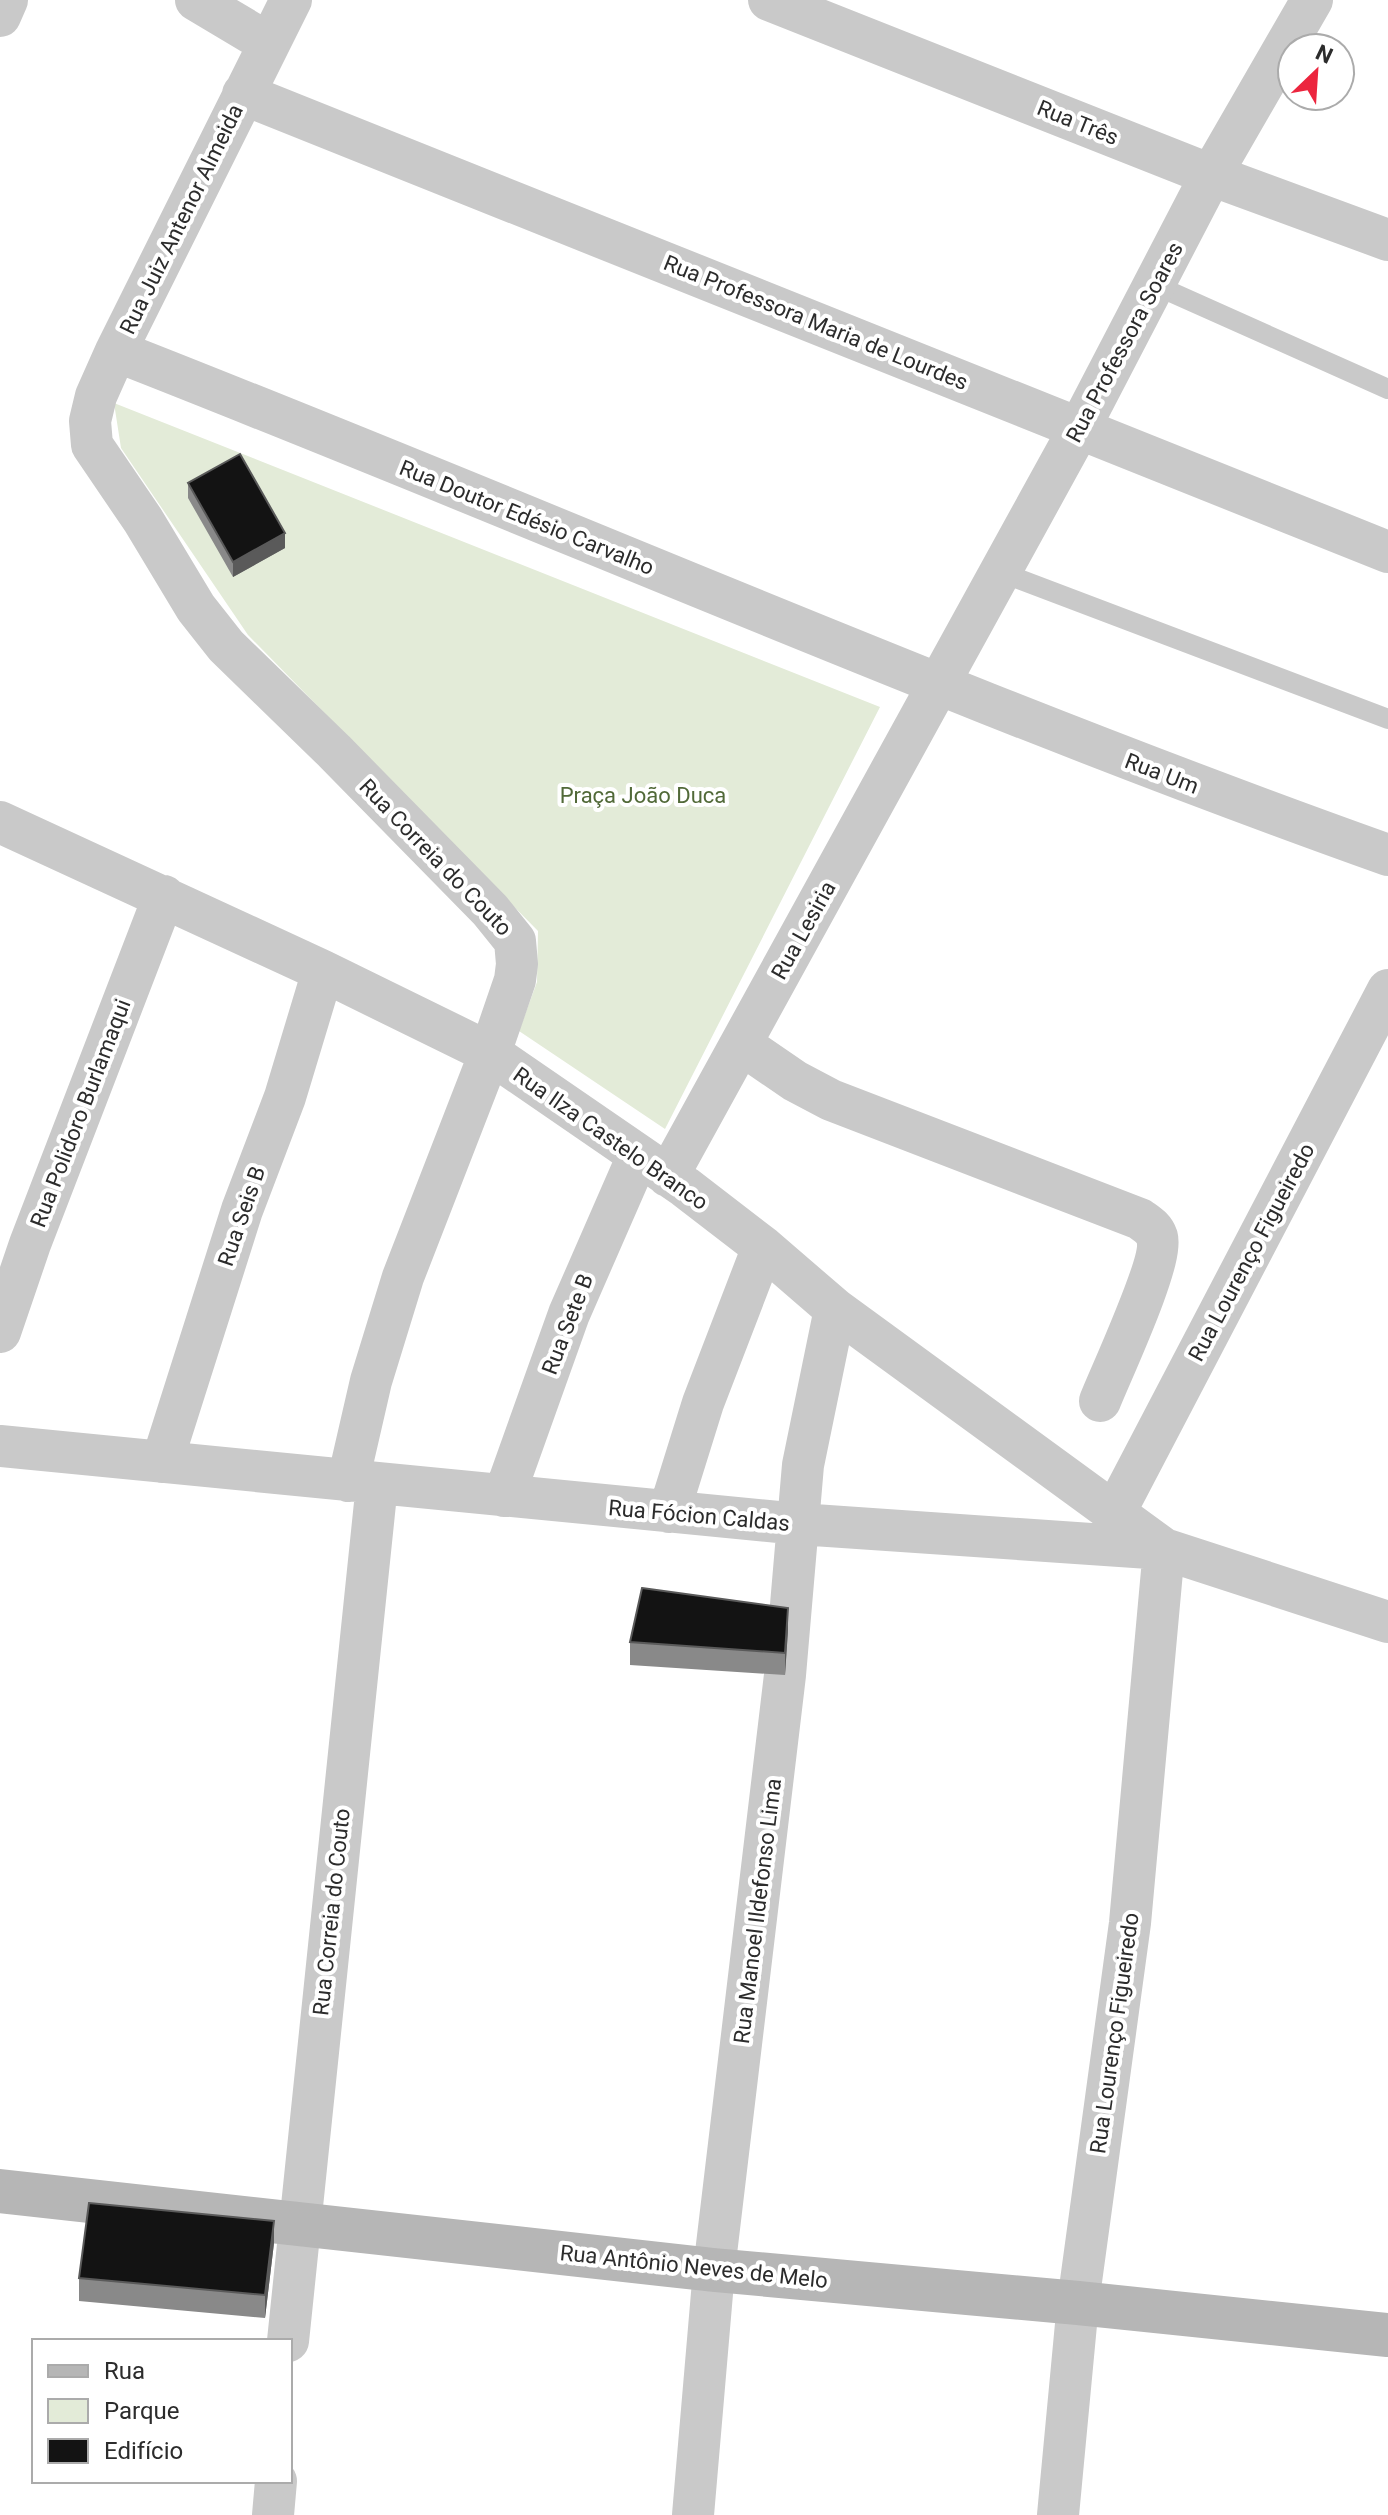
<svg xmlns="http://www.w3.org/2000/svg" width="1388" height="2515" font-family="Roboto,sans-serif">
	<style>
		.green { fill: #e3ebd8 }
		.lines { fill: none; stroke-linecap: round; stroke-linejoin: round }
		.lane { stroke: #c9c9c9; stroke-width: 20 }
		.street { stroke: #c9c9c9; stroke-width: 42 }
		.secondary { stroke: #b6b6b6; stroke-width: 44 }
		.wall { fill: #898989 }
		.shaded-wall { fill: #5a5a5a }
		.building { fill: #131313; stroke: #5a5a5a; stroke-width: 2 }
		.labels { text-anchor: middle; stroke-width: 8; stroke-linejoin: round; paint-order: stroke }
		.street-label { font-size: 22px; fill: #2c2c2c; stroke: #fff }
		.park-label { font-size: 22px; fill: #516938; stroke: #fff }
	</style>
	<rect width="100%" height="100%" fill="#fff"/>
	<path class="green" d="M114,403L880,707L665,1129L519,1031L537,982L538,931L248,635L121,448Z"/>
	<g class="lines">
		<path class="lane" d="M1155,285L1388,389
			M1000,572L1388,719"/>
		<path class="street" d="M196,0L268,43
			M291,0L116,351L96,396L90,421L92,445L143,520L196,608L226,646L334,751L490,910L515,941L517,964L515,980L490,1053L403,1277L371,1381L348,1481
			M769,0L1211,175L1388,240
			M0,16L7,0
			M243,94L1388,552
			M116,351C541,517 958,702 1388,855
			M0,822L323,971L490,1053L685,1187L763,1247L835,1309L1164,1549L1130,1923L1078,2303L1058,2515
			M741,1044L795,1081L831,1100L1140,1219C1147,1224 1154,1228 1157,1237C1164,1261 1111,1373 1100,1401
			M668,1176L1080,427L1211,175L1312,0
			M0,1332L30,1244L164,896
			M0,1446L799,1524L1164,1549L1388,1622
			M162,1462L242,1210L285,1097L323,971
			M504,1496L569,1314L638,1156
			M669,1512L703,1403L763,1247
			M1114,1514L1388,990
			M288,2341L377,1484
			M273,2515L276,2481
			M693,2515L714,2270L785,1675L803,1465L835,1309"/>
		<path class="secondary" d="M0,2191L714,2270L1078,2303L1388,2335"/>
	</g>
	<path class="wall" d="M188,483L285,548L233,577L188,498Z
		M788,1630L785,1675L630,1665V1642Z
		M274,2243L265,2318L79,2301V2278Z"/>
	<path class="shaded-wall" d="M285,533V548L233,577V562Z
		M788,1608V1630L785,1675V1653Z
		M274,2221V2243L265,2318V2295Z"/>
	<path class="building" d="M240,454L285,533L233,562L188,483Z
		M642,1588L788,1608L785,1653L630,1642Z
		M89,2203L274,2221L265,2295L79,2278Z"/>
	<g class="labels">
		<g class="street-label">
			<text transform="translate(1078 122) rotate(22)" y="8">Rua Três</text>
			<text transform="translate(181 219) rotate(-64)" y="8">Rua Juiz Antenor Almeida</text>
			<text transform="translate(816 322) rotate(22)" y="8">Rua Professora Maria de Lourdes</text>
			<text transform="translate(1124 342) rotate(-62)" y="8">Rua Professora Soares</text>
			<text transform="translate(527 517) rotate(22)" y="8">Rua Doutor Edésio Carvalho</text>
			<text transform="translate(1162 773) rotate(21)" y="8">Rua Um</text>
			<text transform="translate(436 857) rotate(46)" y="8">Rua Correia do Couto</text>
			<text transform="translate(803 930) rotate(-61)" y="8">Rua Lesiria</text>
			<text transform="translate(80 1113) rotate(-69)" y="8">Rua Polidoro Burlamaqui</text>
			<text transform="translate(611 1138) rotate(35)" y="8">Rua Ilza Castelo Branco</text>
			<text transform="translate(241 1216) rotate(-71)" y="8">Rua Seis B</text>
			<text transform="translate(1251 1252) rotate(-62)" y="8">Rua Lourenço Figueiredo</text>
			<text transform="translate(567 1324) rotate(-69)" y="8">Rua Sete B</text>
			<text transform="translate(699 1515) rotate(5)" y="8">Rua Fócion Caldas</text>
			<text transform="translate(757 1911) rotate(-83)" y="8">Rua Manoel Ildefonso Lima</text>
			<text transform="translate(331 1912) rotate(-84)" y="8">Rua Correia do Couto</text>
			<text transform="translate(1114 2033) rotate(-82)" y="8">Rua Lourenço Figueiredo</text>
			<text transform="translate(694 2266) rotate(6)" y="8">Rua Antônio Neves de Melo</text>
		</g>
		<g class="park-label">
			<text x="643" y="803">Praça João Duca</text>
		</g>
	</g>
	<rect x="32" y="2339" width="260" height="144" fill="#ffffff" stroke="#ababab" stroke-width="2"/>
	<rect x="48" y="2365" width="40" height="12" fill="#b6b6b6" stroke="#ababab" stroke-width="2"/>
	<text x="104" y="2379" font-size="24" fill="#2c2c2c">Rua</text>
	<rect x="48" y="2399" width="40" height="24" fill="#e3ebd8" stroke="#ababab" stroke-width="2"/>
	<text x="104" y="2419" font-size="24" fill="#2c2c2c">Parque</text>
	<rect x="48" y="2439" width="40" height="24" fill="#131313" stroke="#ababab" stroke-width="2"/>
	<text x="104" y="2459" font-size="24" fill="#2c2c2c">Edifício</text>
	<g transform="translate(1316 72) rotate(25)"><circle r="38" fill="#ffffff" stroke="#ababab" stroke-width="2"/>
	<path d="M0-6L14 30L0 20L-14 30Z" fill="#ec253e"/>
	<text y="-12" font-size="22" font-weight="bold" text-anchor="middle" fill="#2c2c2c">N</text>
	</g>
</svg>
